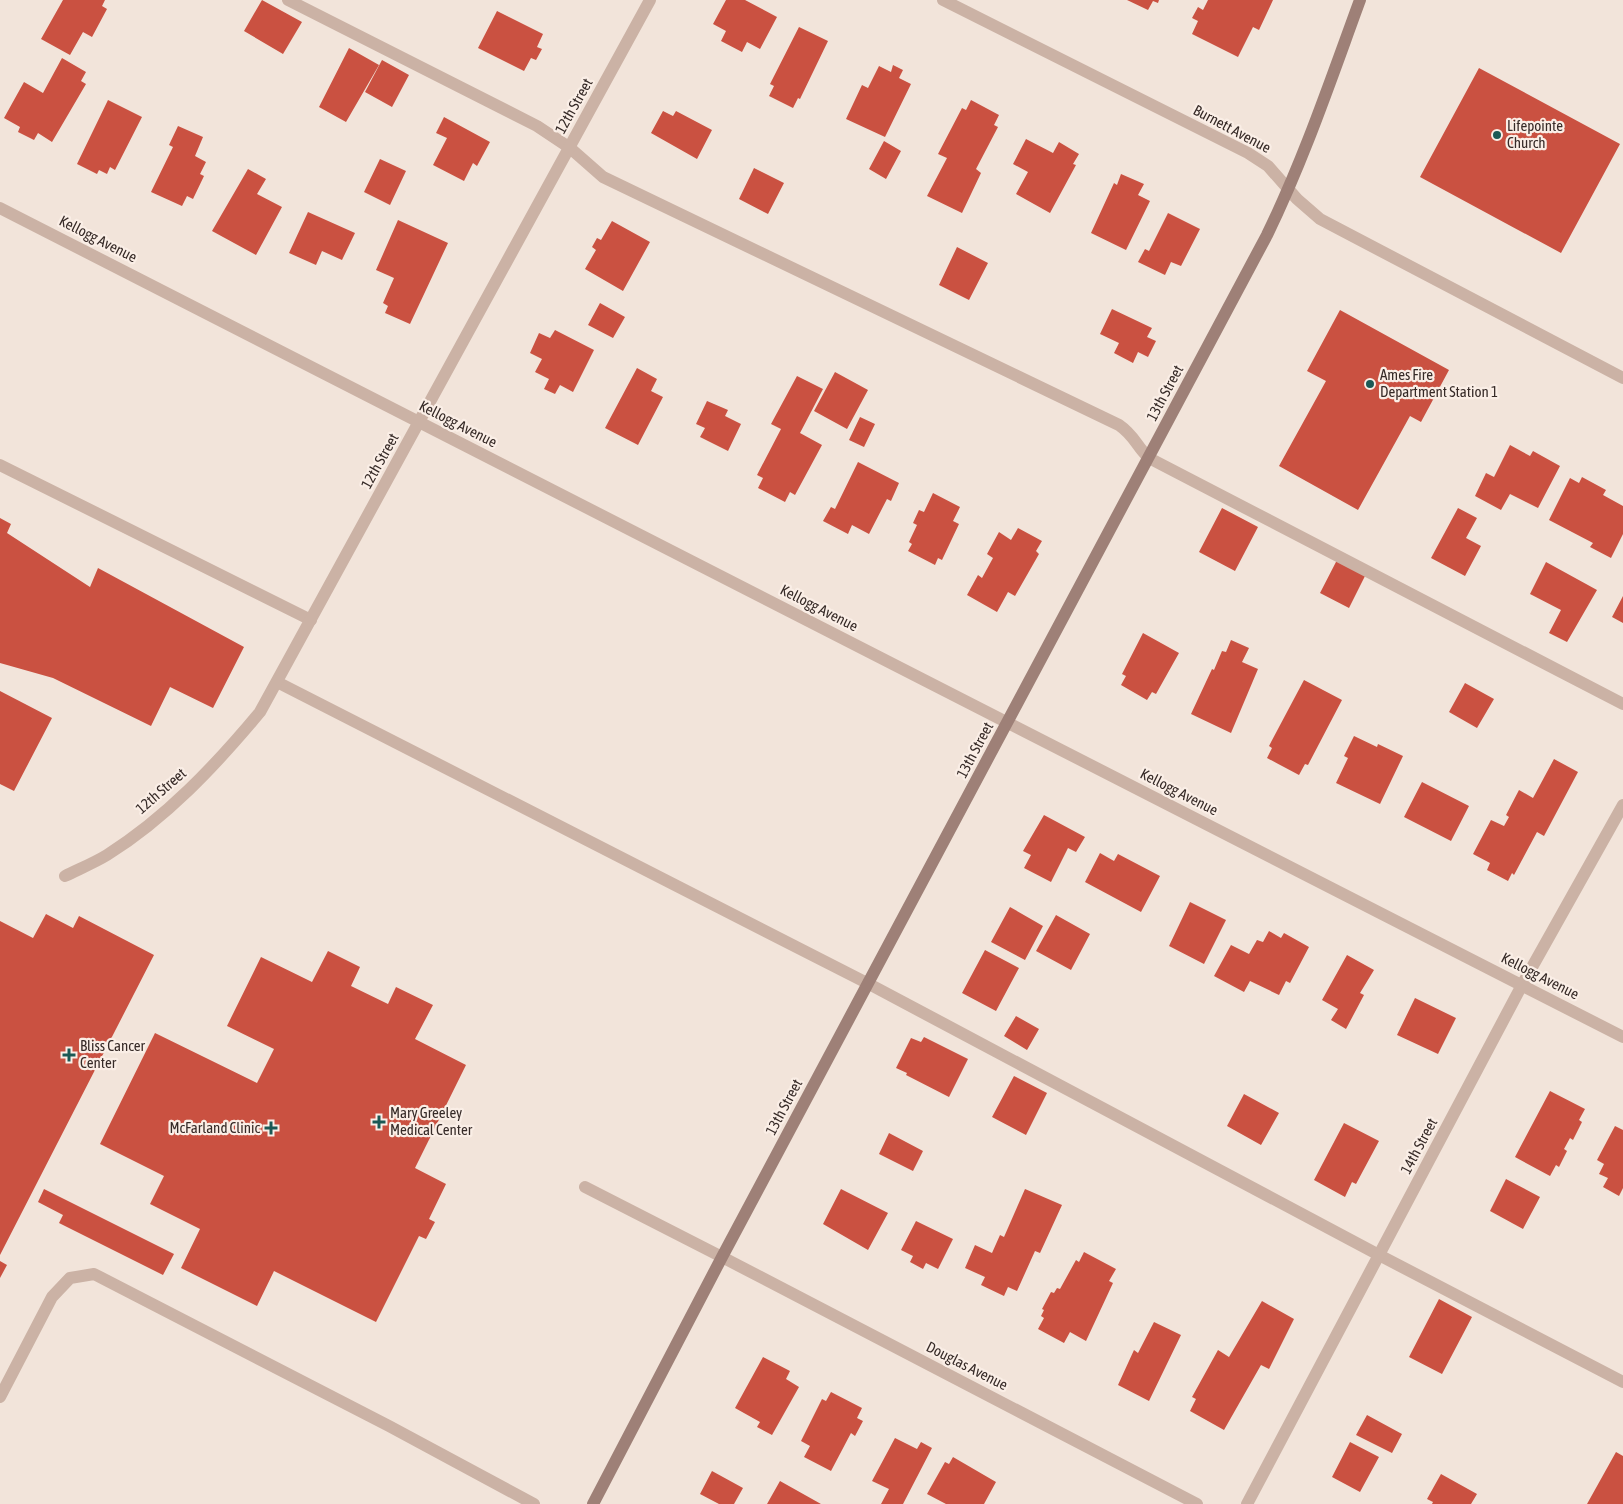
<svg xmlns="http://www.w3.org/2000/svg" width="1623" height="1504" font-family="'Asap Condensed',sans-serif">
	<style>
		.building { fill: #ca5141 }
		.lines { fill: none; stroke-linecap: round; stroke-linejoin: round }
		.lane { stroke: #cbb2a5; stroke-width: 12 }
		.street { stroke: #cbb2a5; stroke-width: 12 }
		.secondary { stroke: #9e8077; stroke-width: 12 }
		.poi-dot { fill: #1b5955; stroke: #faeee6; stroke-width: 2 }
		.labels { text-anchor: middle; stroke-width: 4.5; stroke-linejoin: round; paint-order: stroke }
		.street-label { font-size: 15px; fill: #362a27; stroke: #faeee6 }
		.poi-label { font-size: 15px; fill: #362a27; stroke: #faeee6; text-anchor: start }
	</style>
	<rect width="100%" height="100%" fill="#f2e4da"/>
	<path class="building" d="M63,0H105L102,6L107,9L92,37L83,32L70,55L41,39Z
		M262,0L302,22L283,54L244,31Z
		M726,0H745L777,17L760,49L747,42L742,52L721,41L726,31L713,24Z
		M1127,0H1159L1158,3L1153,1L1148,10Z
		M1208,0H1273L1259,30L1253,27L1238,57L1192,34L1198,21L1192,18L1198,7L1203,10Z
		M497,11L543,34L537,47L542,49L536,60L531,58L524,71L478,48Z
		M799,27L828,41L800,99L798,98L793,108L769,96L774,86L770,84Z
		M349,48L379,65L346,122L319,107Z
		M62,58L86,72L81,81L86,84L52,142L38,133L34,140L18,132L20,127L4,118L24,82L43,93Z
		M382,60L409,75L392,107L365,92Z
		M893,65L903,70L899,78L911,84L885,137L846,119L862,85L868,88L879,66L891,72Z
		M1479,68L1620,144L1561,253L1420,177Z
		M108,100L142,117L115,170L110,167L107,174L99,170L97,174L77,164Z
		M971,100L999,115L994,125L998,127L976,169L981,173L962,213L927,196L947,158L938,154L962,108L966,110Z
		M663,111L673,116L676,111L712,130L697,159L651,133Z
		M444,117L490,142L477,166L473,163L464,181L433,165L447,138L436,133Z
		M178,126L203,137L195,156L206,162L200,174L204,176L193,199L187,196L182,206L151,192L173,147L169,145Z
		M1026,139L1053,153L1059,142L1079,154L1073,164L1076,165L1050,213L1016,194L1028,172L1013,164Z
		M884,141L901,151L886,179L869,169Z
		M380,159L406,171L390,205L364,192Z
		M754,168L784,183L768,214L739,199Z
		M248,169L266,179L257,194L282,207L256,255L212,231Z
		M1121,174L1144,184L1138,195L1150,201L1126,250L1091,233L1114,183L1117,185Z
		M308,212L355,233L342,260L322,251L316,265L289,253Z
		M1168,213L1200,229L1181,266L1171,262L1165,275L1138,262L1145,249L1149,251Z
		M398,220L448,243L410,324L385,313L388,306L383,303L394,278L376,270Z
		M612,221L650,242L623,291L585,269L596,250L592,247L597,238L601,240Z
		M957,247L988,263L969,300L939,285Z
		M600,303L625,317L613,338L588,325Z
		M1112,309L1152,328L1147,337L1156,341L1148,357L1138,352L1133,363L1114,353L1119,343L1100,334Z
		M1340,310L1449,370L1421,422L1410,416L1358,510L1279,466L1326,381L1307,371Z
		M555,330L594,350L573,392L560,385L555,394L544,389L549,379L535,372L542,359L530,353L539,333L550,338Z
		M637,368L657,379L651,391L663,397L638,445L605,428Z
		M835,372L868,390L847,429L814,411Z
		M797,376L823,389L800,433L822,445L795,495L790,492L785,502L758,488L763,478L757,475L781,429L771,424Z
		M707,401L728,410L725,416L741,424L728,451L700,437L705,428L696,424Z
		M860,417L875,424L864,447L849,440Z
		M1510,445L1530,456L1533,451L1560,466L1538,508L1510,494L1501,510L1475,496L1486,473L1494,477Z
		M858,462L899,483L891,501L887,499L869,534L852,525L848,534L823,521L831,507L835,509Z
		M1582,477L1606,490L1603,495L1623,506V534L1611,558L1590,547L1593,543L1549,520L1570,478L1579,483Z
		M933,493L960,507L953,521L959,524L942,560L938,558L935,565L908,551L912,544L909,542L917,525L913,523L919,510L924,512Z
		M1222,508L1258,527L1235,571L1199,552Z
		M1458,508L1477,518L1466,538L1481,546L1465,576L1431,558Z
		M0,518L11,524L7,533L90,587L98,568L244,647L213,708L170,687L151,726L53,678L0,663Z
		M1018,528L1042,541L1036,551L1039,554L1015,596L1008,592L997,612L967,595L978,575L982,578L993,558L987,554L999,532L1011,540Z
		M1337,560L1366,574L1349,608L1320,593Z
		M1546,562L1597,590L1567,642L1549,633L1561,610L1530,594Z
		M1623,596V623L1612,617Z
		M1143,633L1179,653L1156,694L1152,692L1147,700L1121,685L1126,676L1122,674Z
		M1231,640L1249,648L1242,662L1258,669L1231,733L1191,714L1212,669L1214,670L1222,651L1226,652Z
		M1304,680L1342,700L1308,765L1305,764L1299,775L1267,758L1272,748L1269,746Z
		M1465,683L1494,699L1477,728L1449,712Z
		M0,691L52,718L14,791L0,784Z
		M1354,736L1377,747L1378,744L1403,756L1380,804L1336,783L1348,758L1344,756Z
		M1554,759L1578,772L1544,836L1537,832L1514,875L1512,873L1508,881L1487,870L1490,863L1473,854L1491,820L1504,826L1509,817L1506,815L1519,790L1533,798Z
		M1422,782L1469,806L1451,841L1404,817Z
		M1044,815L1085,837L1076,852L1068,848L1051,882L1024,868L1031,855L1023,851Z
		M1100,853L1114,861L1118,854L1160,876L1141,912L1085,882Z
		M1190,902L1226,920L1204,964L1169,946Z
		M1010,907L1043,926L1025,960L991,942Z
		M46,914L73,928L79,916L154,955L0,1255V921L33,938Z
		M1056,915L1090,934L1071,970L1036,951Z
		M1269,931L1281,938L1284,933L1309,947L1290,983L1286,981L1279,995L1250,981L1244,992L1214,976L1231,945L1249,954L1257,940L1263,942Z
		M985,950L1019,968L996,1011L962,993Z
		M328,951L360,967L351,986L388,1004L396,987L433,1005L415,1039L466,1065L415,1168L446,1184L429,1219L435,1222L426,1239L419,1236L376,1322L274,1271L257,1306L181,1268L200,1229L150,1204L164,1176L100,1144L155,1033L257,1083L274,1049L227,1026L261,957L312,982Z
		M1347,955L1374,970L1360,993L1364,995L1346,1029L1331,1020L1338,1009L1322,1000Z
		M1415,998L1456,1018L1438,1054L1397,1035Z
		M1016,1016L1039,1029L1027,1050L1004,1036Z
		M924,1037L968,1059L949,1097L906,1075L907,1073L896,1068L911,1038L921,1042Z
		M1014,1076L1047,1093L1026,1135L992,1117Z
		M1550,1091L1585,1109L1579,1120L1582,1122L1573,1140L1570,1138L1564,1149L1567,1151L1559,1167L1556,1165L1550,1176L1515,1157Z
		M1244,1094L1279,1113L1261,1145L1227,1126Z
		M1344,1123L1379,1141L1356,1184L1352,1182L1345,1197L1314,1180Z
		M1615,1126L1623,1130V1188L1619,1196L1603,1187L1608,1178L1599,1174L1604,1164L1597,1160Z
		M889,1133L923,1151L913,1171L879,1154Z
		M1506,1179L1540,1197L1523,1229L1490,1211Z
		M44,1189L174,1254L163,1275L59,1223L63,1215L38,1202Z
		M841,1189L888,1213L868,1250L823,1224Z
		M1025,1189L1062,1205L1040,1253L1035,1251L1017,1291L1008,1287L1004,1296L981,1285L985,1277L965,1268L975,1245L992,1253L1000,1235L1004,1237Z
		M916,1221L953,1239L938,1269L926,1263L923,1269L910,1262L913,1256L901,1250Z
		M1084,1252L1116,1269L1109,1281L1113,1283L1086,1341L1070,1332L1064,1343L1038,1329L1044,1318L1041,1316L1044,1310L1042,1309L1051,1292L1054,1293L1057,1288L1060,1289L1076,1260L1079,1262Z
		M0,1261L7,1265L0,1278Z
		M1439,1299L1472,1317L1442,1374L1409,1357Z
		M1262,1301L1294,1319L1269,1369L1261,1365L1224,1430L1190,1411L1196,1399L1192,1397L1218,1350L1229,1357Z
		M1154,1322L1181,1335L1149,1401L1118,1385L1134,1350L1138,1353Z
		M763,1357L790,1371L786,1379L799,1387L772,1435L757,1427L760,1422L735,1408Z
		M831,1392L862,1408L857,1418L863,1421L855,1436L851,1433L831,1471L804,1457L810,1446L801,1441L822,1399L826,1401Z
		M1367,1415L1402,1434L1392,1453L1356,1435Z
		M895,1438L917,1449L921,1442L932,1448L903,1504H881L889,1489L872,1481Z
		M1350,1442L1379,1457L1360,1492L1332,1477Z
		M1616,1452L1623,1456V1504H1587Z
		M953,1457L996,1482L984,1504H946L927,1494L945,1462L949,1464Z
		M712,1471L743,1488L734,1504H719L700,1494Z
		M1441,1474L1477,1494L1471,1504H1432L1433,1502L1427,1499Z
		M780,1481L821,1504H767Z"/>
	<g class="lines">
		<path class="lane" d="M288,0L537,126L570,148L603,177L1119,425C1135,436 1136,446 1149,458L1623,704
			M0,465L311,620
			M277,682L869,984L1379,1255L1623,1382
			M585,1187L722,1257
			M0,1397L52,1297L70,1278L94,1274L389,1426L534,1504"/>
		<path class="street" d="M943,0L1248,153L1268,166L1297,199L1320,219L1623,378
			M0,208L1623,1037
			M65,876C79,869 94,863 107,855C166,818 215,766 260,712L650,0
			M722,1257L1197,1504
			M1247,1504L1522,985L1623,805"/>
		<path class="secondary" d="M593,1504L722,1257L1267,235C1304,159 1331,79 1360,0"/>
	</g>
	<g class="poi-dot">
		<circle cx="1497" cy="135" r="5"/>
		<circle cx="1370" cy="384" r="5"/>
		<path d="M66.5 1047.5h5v5h5v5h-5v5h-5v-5h-5v-5h5z"/>
		<path d="M376.5 1114.5h5v5h5v5h-5v5h-5v-5h-5v-5h5z"/>
		<path d="M268.5 1120.5h5v5h5v5h-5v5h-5v-5h-5v-5h5z"/>
	</g>
	<g class="labels">
		<g class="street-label">
			<text transform="translate(574 106) rotate(-61)" y="5">12th Street</text>
			<text transform="translate(1232 129) rotate(28)" y="5">Burnett Avenue</text>
			<text transform="translate(98 239) rotate(27)" y="5">Kellogg Avenue</text>
			<text transform="translate(1165 393) rotate(-62)" y="5">13th Street</text>
			<text transform="translate(458 424) rotate(27)" y="5">Kellogg Avenue</text>
			<text transform="translate(380 461) rotate(-61)" y="5">12th Street</text>
			<text transform="translate(819 608) rotate(27)" y="5">Kellogg Avenue</text>
			<text transform="translate(975 750) rotate(-62)" y="5">13th Street</text>
			<text transform="translate(161 791) rotate(-41)" y="5">12th Street</text>
			<text transform="translate(1179 792) rotate(27)" y="5">Kellogg Avenue</text>
			<text transform="translate(1540 976) rotate(27)" y="5">Kellogg Avenue</text>
			<text transform="translate(784 1107) rotate(-62)" y="5">13th Street</text>
			<text transform="translate(1419 1146) rotate(-62)" y="5">14th Street</text>
			<text transform="translate(967 1366) rotate(27)" y="5">Douglas Avenue</text>
		</g>
		<g class="poi-label">
			<text x="1507" y="131">Lifepointe<tspan x="1507" dy="17">Church</tspan></text>
			<text x="1380" y="380">Ames Fire<tspan x="1380" dy="17">Department Station 1</tspan></text>
			<text x="80" y="1051">Bliss Cancer<tspan x="80" dy="17">Center</tspan></text>
			<text x="390" y="1118">Mary Greeley<tspan x="390" dy="17">Medical Center</tspan></text>
			<text x="260" y="1133" text-anchor="end">McFarland Clinic</text>
		</g>
	</g>
</svg>
